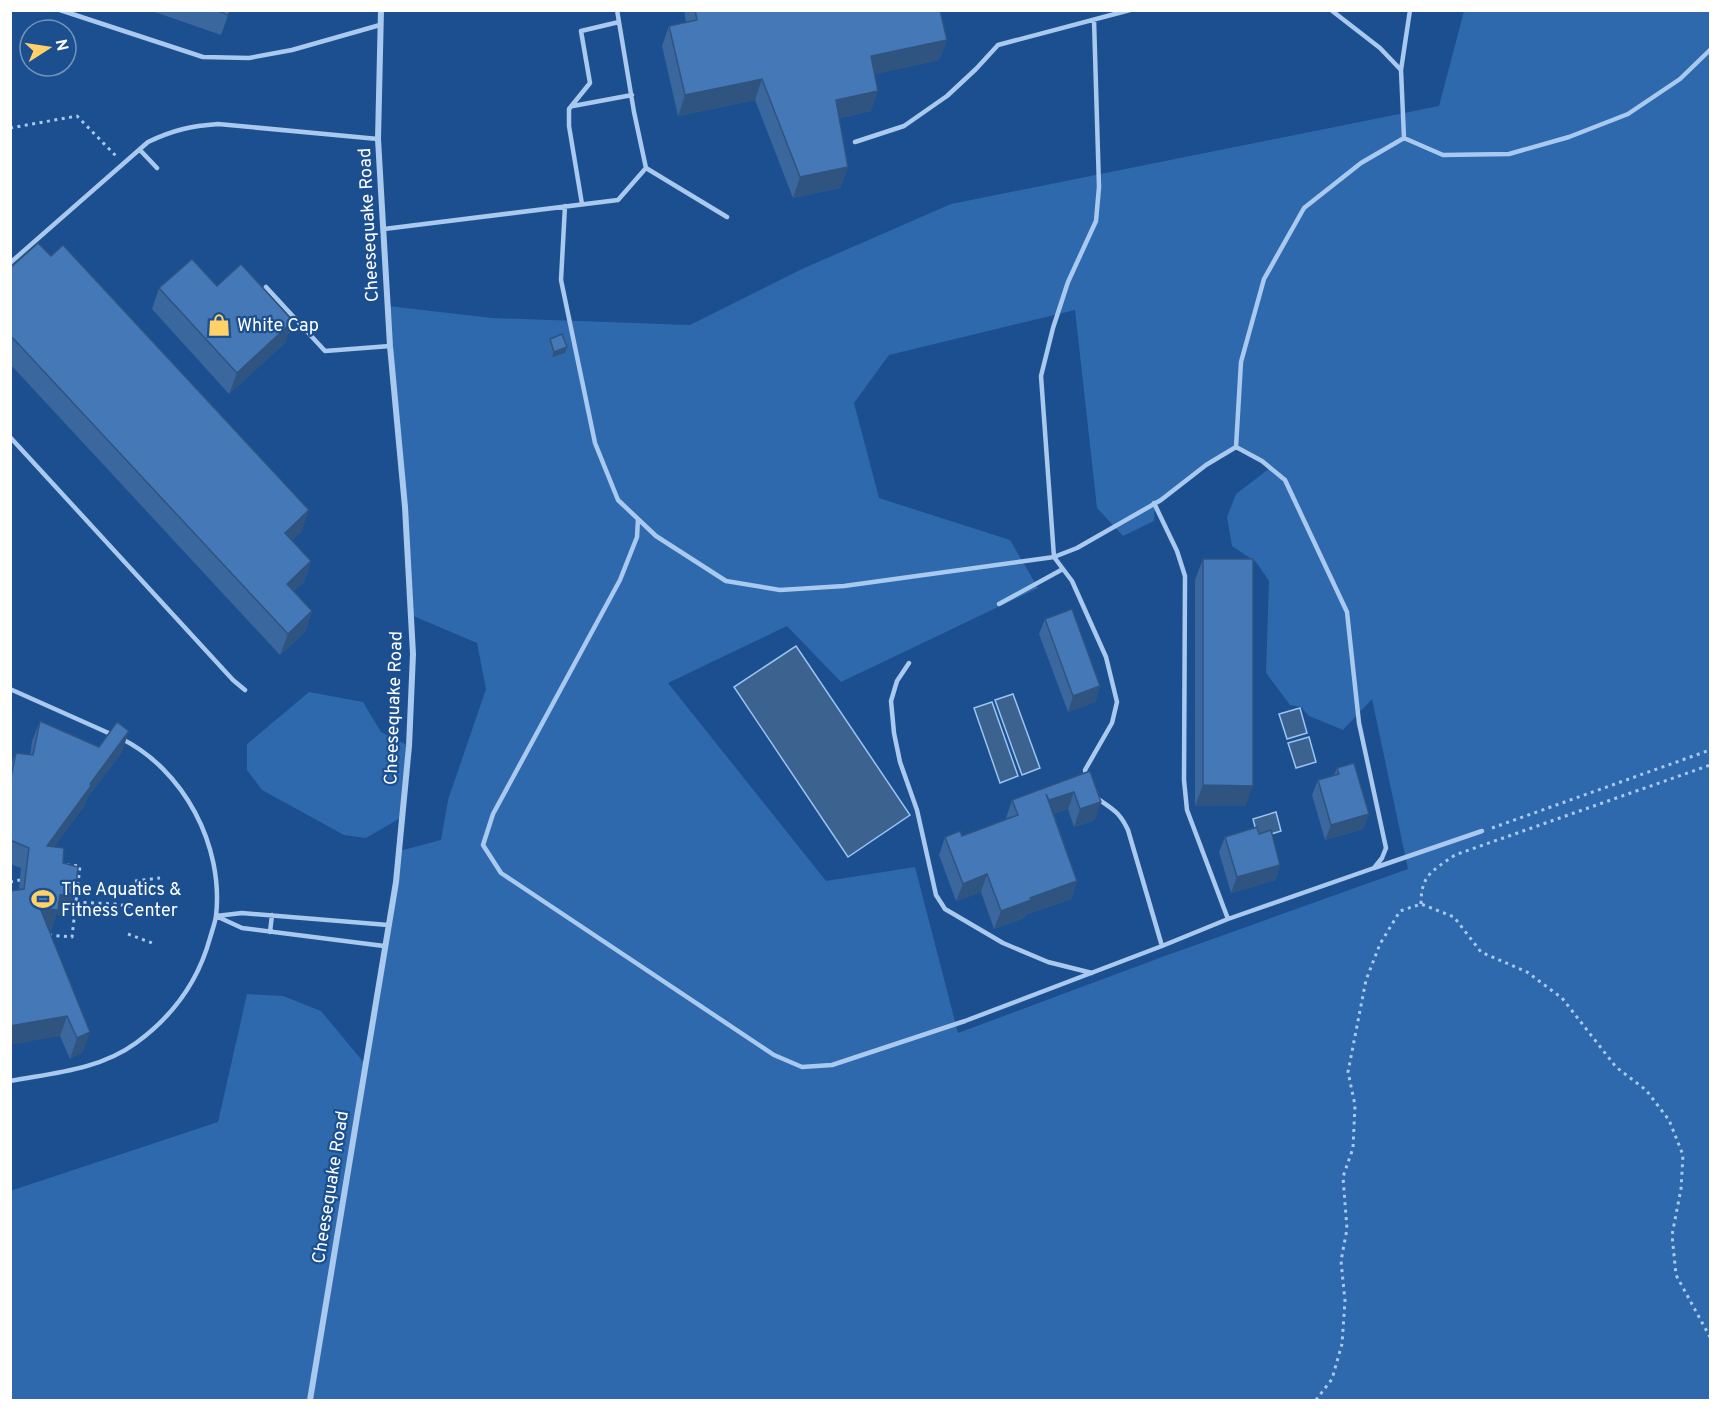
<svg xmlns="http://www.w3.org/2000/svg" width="1721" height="1411" font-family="Overpass,sans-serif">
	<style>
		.green { fill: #2e69ad; fill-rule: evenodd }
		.water { fill: #3c6290; stroke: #9cc4f0; stroke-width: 1.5 }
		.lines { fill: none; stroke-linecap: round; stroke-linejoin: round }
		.path { stroke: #a9c9ee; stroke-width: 3; stroke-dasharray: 3 4.5; stroke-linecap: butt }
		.lane { stroke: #a9c9ee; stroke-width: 4.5 }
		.street { stroke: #a9c9ee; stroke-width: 6 }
		.wall { fill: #3a679d }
		.shaded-wall { fill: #305480 }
		.building { fill: #4478b7; stroke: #305480; stroke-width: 1.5 }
		.labels { text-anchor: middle; stroke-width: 4.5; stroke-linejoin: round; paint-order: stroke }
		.street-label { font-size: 18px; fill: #fff; stroke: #1b4f8f }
		.poi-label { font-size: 18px; fill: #fff; stroke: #1b4f8f; text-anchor: start }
	</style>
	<rect width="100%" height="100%" fill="#1b4f8f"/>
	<path class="green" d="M1464,11H1710V1400H11L10,1191L218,1122L247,994L283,996L321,1011L365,1064L399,851L441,840L448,800L486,689L477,643L411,615L388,306L492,318L690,325L802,269L951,204L1439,106ZM1075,310L1097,508L1123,536L1154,521L1155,503L1235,447L1270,468L1236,494L1227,517L1232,546L1256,562L1269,581L1266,673L1290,705L1301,707L1309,716L1343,730L1372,699L1408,869L1162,957L958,1033L915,867L826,881L668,683L787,626L841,682L1038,588L1010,540L879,498L854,403L889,355Z
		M309,692L363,702L381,732L409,746L402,817L366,838L344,835L262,790L247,770V744Z"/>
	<path class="water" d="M796,646L910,815L848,857L734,687Z
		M1013,694L1040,768L1022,775L995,700Z
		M992,702L1018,776L1000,783L974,708Z
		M1300,708L1307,733L1287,739L1279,714Z
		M1309,737L1316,762L1296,768L1288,743Z
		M1276,812L1281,831L1258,838L1253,819Z"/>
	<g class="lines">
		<path class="path" d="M10,128L77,116L117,157
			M1492,828L1710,750
			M135,881L160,878
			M10,882L20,880
			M76,902L115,904L161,911
			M1421,904C1421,875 1432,871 1455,855L1710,765
			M128,934L152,943
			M49,935L72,937L80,866L67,865
			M1316,1400L1332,1379L1342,1344L1345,1301L1341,1261L1347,1229L1343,1177L1353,1148L1355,1105L1348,1072L1366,980L1380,944L1400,911L1421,904L1454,917L1481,952L1527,972L1562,998L1616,1067L1646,1090L1669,1120L1683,1155L1681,1189L1672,1235L1676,1275L1710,1337"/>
		<path class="lane" d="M60,10L203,57L249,58L292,50L380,25
			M1331,10L1380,48L1401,70
			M573,106L632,95
			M1404,138L1443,155L1509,154L1569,137L1628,114L1680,79L1710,50
			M855,142L904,126L947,96L976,69L998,45L1130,10
			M140,150L157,168
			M646,168L727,217
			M582,204L569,126V109L590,83L581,31L619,22
			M565,206L561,280L595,443L618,500L656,536L726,581L780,590L844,586L1054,557L1077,548L1161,500L1206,465L1236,447L1241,362L1264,279L1304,208L1361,163L1404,138L1401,70L1410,10
			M384,229L618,200L646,168L634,112L617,10
			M10,263L148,142C173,130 191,126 218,124L378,139
			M266,287L325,351L390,346
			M10,437L233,680L245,690
			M1154,503L1177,551L1185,576L1184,780L1187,810L1228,919
			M638,519L637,537L620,580L493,814L483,845L501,873L774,1055L802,1067L832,1065L965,1021L1162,946
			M999,604L1063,569
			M909,663L897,681L891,701L894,733L900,762L917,810L936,895L945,909L1003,943L1048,962L1092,973
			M10,689L113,735
			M1087,779L1085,770L1112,723L1117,702L1106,657L1072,581L1054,557L1041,376L1053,328L1068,282L1096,221L1099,187L1094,20
			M1097,798C1113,810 1119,811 1128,830L1162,946L1228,919L1374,868L1382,858L1386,848L1359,723L1347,612L1285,480L1262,461L1236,447
			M1374,868L1482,831
			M270,932L272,915
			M384,946L242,928L216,916L242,913L388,925
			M10,1081C53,1073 99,1070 136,1043C173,1016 198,982 210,938C212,931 215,923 216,916C224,846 184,769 120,738"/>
		<path class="street" d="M310,1400L396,882L409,746L413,654L405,507L390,346L378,139L381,10"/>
	</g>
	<path class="wall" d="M149,10H230L221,35Z
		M684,10H940L947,40L939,60L875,74L871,111L839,118L848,167L840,188L793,198L755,100L678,116L662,46L669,26L686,23Z
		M10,268L302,531L292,540L311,561L304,582L294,591L312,611L305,632L280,655L10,364Z
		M217,286L286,342L229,394L152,309L159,288Z
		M550,339L565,353L552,357L548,344Z
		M1203,559L1246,806H1195V580Z
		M1045,619L1100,686L1095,702L1068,712L1039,634Z
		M40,721L99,747L122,752L87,798L84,806L54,847L63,863L75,893L67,914L56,915L51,930H49L83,1052L70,1059L60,1036L19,890L21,868L10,864V767L16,753L30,755L32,741Z
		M1337,768L1369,814L1363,829L1325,840L1312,795L1318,780L1334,775Z
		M1090,771L1095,820L1074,827L1068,809L1054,814L1077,881L1071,899L1025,915L1024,918L994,929L981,892L956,901L939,855L945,837L962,836L1006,819V818L1012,800Z
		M1259,834L1280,865L1275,880L1231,893L1219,852L1225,837Z"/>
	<path class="shaded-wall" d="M947,40L939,60L864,77L871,56Z
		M762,79L755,100L678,116L685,95Z
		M878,91L871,111L828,120L836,100Z
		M848,167L840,188L793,198L800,177Z
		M293,321L286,342L229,394L237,373Z
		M567,347L565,353L552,357L554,352Z
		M309,510L302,531L278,553L285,533Z
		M311,561L304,582L280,605L287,584Z
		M312,611L305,632L280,655L288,634Z
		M1100,686L1095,702L1068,712L1073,696Z
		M129,731L122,752L87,798L84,806L40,866L47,846L90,784Z
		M1203,785L1253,786L1246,806H1195Z
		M1074,792L1068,809L1043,818L1049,800Z
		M1101,802L1095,820L1074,827L1080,809Z
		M1369,814L1363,829L1325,840L1331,825Z
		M1280,865L1275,880L1231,893L1237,877Z
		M987,874L981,892L956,901L963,884Z
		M1077,881L1071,899L1025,915L1024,918L994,929L1001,911L1030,898Z
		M75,893L67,914L56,915L51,930L32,929L40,908L60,895Z
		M67,1016L60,1036L10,1045V1026Z
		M90,1032L83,1052L70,1059L77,1038Z"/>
	<path class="building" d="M216,10H230L228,15Z
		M695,10H940L947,40L871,56L878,91L836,100L848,167L800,177L762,79L685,95L669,26L697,20Z
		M38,243L51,256L63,245L309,510L285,533L311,561L287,584L312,611L288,634L10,335V268Z
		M192,259L217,286L241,264L293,321L237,373L159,288Z
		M562,334L567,347L554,352L550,339Z
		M1203,559H1253V786L1203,785Z
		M1072,609L1100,686L1073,696L1045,619Z
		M40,721L99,747L117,722L129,731L90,784L91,786L47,846L64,848L63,863L78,867L75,893L60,895L58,910L40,908L90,1032L77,1038L67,1016L10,1026V891L24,889L29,848L10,840V782L16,753L33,755Z
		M1354,763L1369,814L1331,825L1318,780L1339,774L1337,768Z
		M1090,771L1101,802L1080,809L1074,792L1049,800L1046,794L1077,881L1030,898L1031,900L1001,911L987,874L963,884L945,837L960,831L962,836L1018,815L1012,800Z
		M1257,827L1259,834L1271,830L1280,865L1237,877L1225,837Z"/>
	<defs>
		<g id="shop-bare" transform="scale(1.8)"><path d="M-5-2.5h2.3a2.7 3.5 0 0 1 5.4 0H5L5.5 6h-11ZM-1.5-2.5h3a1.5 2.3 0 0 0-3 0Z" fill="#ffd166" stroke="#1b4f8f" stroke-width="2.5" paint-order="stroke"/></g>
		<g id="stadium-bare" transform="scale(1.8)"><path d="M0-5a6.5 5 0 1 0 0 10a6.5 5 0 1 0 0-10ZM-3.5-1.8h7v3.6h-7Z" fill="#ffd166" stroke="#1b4f8f" stroke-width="2.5" paint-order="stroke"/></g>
	</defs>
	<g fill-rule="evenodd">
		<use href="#shop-bare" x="219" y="325"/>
		<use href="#stadium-bare" x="43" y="899"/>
	</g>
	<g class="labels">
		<g class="street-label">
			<text transform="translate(368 225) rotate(-93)" y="6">Cheesequake Road</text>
			<text transform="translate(393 708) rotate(-88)" y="6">Cheesequake Road</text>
			<text transform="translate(330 1187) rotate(-81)" y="6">Cheesequake Road</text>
		</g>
		<g class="poi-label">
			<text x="237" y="331">White Cap</text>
			<text x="61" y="895">The Aquatics &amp;<tspan x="61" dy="21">Fitness Center</tspan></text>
		</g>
	</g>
	<rect width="1721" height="1411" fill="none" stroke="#ffffff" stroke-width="24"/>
	<g transform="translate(48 48) rotate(78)"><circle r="28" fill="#1b4f8f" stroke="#7695bc" stroke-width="1.5"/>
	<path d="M0-4.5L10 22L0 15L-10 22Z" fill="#ffd166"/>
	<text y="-9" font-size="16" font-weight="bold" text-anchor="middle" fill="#ffffff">N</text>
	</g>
</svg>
